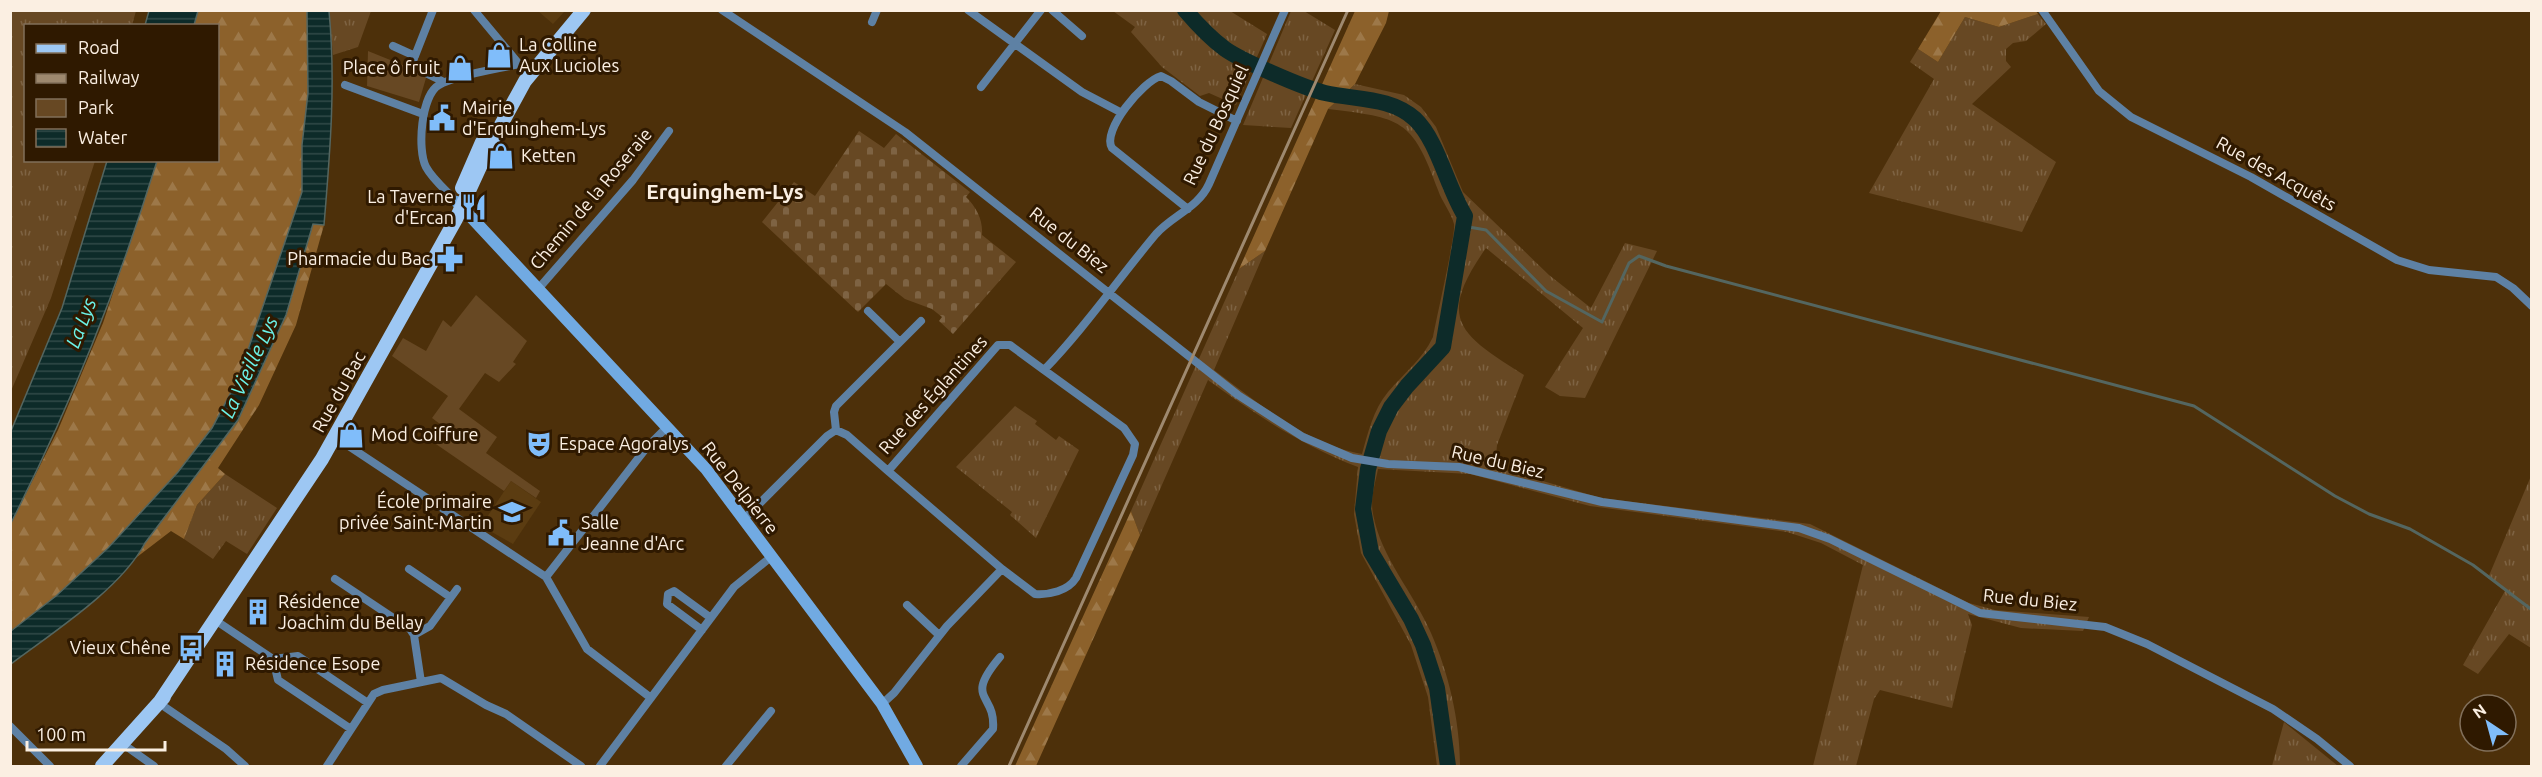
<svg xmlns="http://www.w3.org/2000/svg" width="2542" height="777" font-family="Ubuntu,sans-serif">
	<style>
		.built { fill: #5b3c11 }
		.grass { fill: url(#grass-tufts) }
		.forest { fill: url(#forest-firs) }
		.cemetery { fill: url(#cemetery-stones) }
		.park { fill: #674823 }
		.water { fill: url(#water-rules); stroke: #546660; stroke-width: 1.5 }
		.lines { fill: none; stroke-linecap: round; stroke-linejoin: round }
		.stream { stroke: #546660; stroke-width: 3 }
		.river { stroke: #0d2b29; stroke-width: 16 }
		.street { stroke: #5e81a4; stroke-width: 8 }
		.secondary { stroke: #71aae2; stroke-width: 12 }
		.primary { stroke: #9dc7f3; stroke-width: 14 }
		.rail { stroke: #9e896f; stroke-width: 3 }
		.labels { text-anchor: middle; stroke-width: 6; stroke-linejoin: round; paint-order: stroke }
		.poi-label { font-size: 18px; fill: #fbefe2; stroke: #2f1900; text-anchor: start }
		.street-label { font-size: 18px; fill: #fbefe2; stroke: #2f1900 }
		.water-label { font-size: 20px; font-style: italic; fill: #6bf3e9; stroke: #2f1900 }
		.quarter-label { font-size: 21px; font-weight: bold; fill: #fbefe2; stroke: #2f1900 }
	</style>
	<defs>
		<pattern id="grass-tufts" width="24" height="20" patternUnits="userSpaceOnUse" patternTransform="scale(1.5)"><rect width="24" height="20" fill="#674823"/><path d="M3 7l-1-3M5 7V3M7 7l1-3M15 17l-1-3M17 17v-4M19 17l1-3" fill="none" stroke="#7e6343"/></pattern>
		<pattern id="forest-firs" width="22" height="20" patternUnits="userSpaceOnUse" patternTransform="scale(1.5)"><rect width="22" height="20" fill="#8c612b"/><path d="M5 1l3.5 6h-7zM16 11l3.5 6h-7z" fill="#9d7849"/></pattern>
		<pattern id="cemetery-stones" width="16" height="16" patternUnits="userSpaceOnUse" patternTransform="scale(1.5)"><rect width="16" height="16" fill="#674823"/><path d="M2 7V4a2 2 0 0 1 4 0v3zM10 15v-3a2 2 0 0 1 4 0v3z" fill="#7e6343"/></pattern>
		<pattern id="water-rules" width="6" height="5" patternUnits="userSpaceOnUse" patternTransform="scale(1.5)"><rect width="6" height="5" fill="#0d2b29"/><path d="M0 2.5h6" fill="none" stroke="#314a48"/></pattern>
	</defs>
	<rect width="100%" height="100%" fill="#4d300a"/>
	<path class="built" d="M538,11H565L553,24Z
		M511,481L541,502L513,544L481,526Z"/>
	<path class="grass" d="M11,10L136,11L132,25L26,26V160L95,161L51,298L11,391Z
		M329,11H371L358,47L333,55Z
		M1113,11H1230L1267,34L1236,105L1209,93L1200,96L1162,67L1131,32L1135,27Z
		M1291,11H1304L1335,30L1291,128L1243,125Z
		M2038,14L2046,24L2026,41L2013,43L2006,49V61L2011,67L1972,104L2056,162L2022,232L1869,193L1934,79L1910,62L1918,49L1938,62L1965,17L1999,27Z
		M1355,84L1404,95L1421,107L1436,127L1463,192L1549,275L1591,308L1625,243L1657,251L1585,398L1560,396L1545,387L1583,328L1486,248C1436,319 1459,334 1524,375L1497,445L1495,467L1601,498L1810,524L1969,603L1995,610L2089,617L2083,631L2021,628L1968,614L1972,625L1952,708L1880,690L1874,699L1856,766H1813L1863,565L1821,543L1787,532L1590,506L1470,474L1378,469C1375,484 1370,499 1373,514C1381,558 1414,593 1431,633C1449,674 1460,722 1460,766H1437L1428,697L1411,645L1361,553L1354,514L1358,467C1303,446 1256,415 1208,380L1140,535L1131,511L1239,269L1265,251L1214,370C1257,402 1307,445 1362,454C1368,433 1373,410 1388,392C1404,373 1422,360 1433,337C1436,320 1456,234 1454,224C1451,212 1442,202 1438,190C1412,118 1401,118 1328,109Z
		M1015,406L1037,421L1035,424L1056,440L1059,436L1079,450L1036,538L1010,515L1012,512L956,467Z
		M225,474L277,508L247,554L226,541L213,559L184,539L197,505Z
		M2531,476V648L2509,634L2478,674L2463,665L2505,591L2488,578Z
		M2284,722L2338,766H2272Z"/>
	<path class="forest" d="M2035,10L2038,14L1999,27L1965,17L1938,62L1918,49L1941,11Z
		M198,11H307L308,93L302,145V192L238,379L212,428L178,472L108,548L56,596L11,631V523L58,430L103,323L157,161L218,160V26L194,25Z
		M1355,11H1389L1386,23L1355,84L1328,109L1265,251L1239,269Z
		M313,224L324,225L296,325L259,405L218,468L225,474L197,505L184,539L171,531L137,557L145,543L238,420L286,315Z
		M1131,511L1140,535L1036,766H1015Z"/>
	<path class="cemetery" d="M859,131L884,148L896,134L970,192L966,197C977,208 983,220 982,235L1016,262L953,334L939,321L942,317L932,309L905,299L886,284L858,312L762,222L794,182L815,196Z"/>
	<path class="park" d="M368,51L425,74L426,78L419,102L367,86Z
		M476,295L527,341L513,362L516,364L499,382L485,373L459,409L497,437L486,453L540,491L536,498L511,481L504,491L433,442L444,427L432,418L448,396L392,356L403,338L426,351L443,320L451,327Z"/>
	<path class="water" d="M149,11V10L198,11L194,25H145Z
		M307,11H329C336,83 330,153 324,225L313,224L286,315L238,420L145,543C121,589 52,633 11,664V631L56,596L108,548L178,472L212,428L238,379L302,192V145L308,93Z
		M107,161H157C117,290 72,402 11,523V431L62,308Z"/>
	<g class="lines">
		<path class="stream" d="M1463,226L1486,230L1546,291L1602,322L1629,263L1639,256L1666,266L2194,406L2335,496L2369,514L2410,529L2473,565L2532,610"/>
		<path class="river" d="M1185,10C1197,24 1210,38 1225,49C1242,61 1304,88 1325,93C1356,100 1391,97 1415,119C1438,141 1447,187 1465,216L1443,347L1407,386L1391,407L1379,431L1368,469L1363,509L1371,552L1411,619L1423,645L1437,688L1448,766"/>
		<path class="street" d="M433,10L411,66L444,82
			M474,10L519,64
			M722,10L905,132L1238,395L1303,437L1352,458L1388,464L1459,467L1602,502L1799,528L1830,539L1980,613L2105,627L2147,644L2273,709L2317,739L2350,766
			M968,10L1082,92L1122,113
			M1052,10L1082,36
			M2042,10L2099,91L2131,117L2251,177L2397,260L2429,270L2496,277L2513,288L2532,306
			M872,22L877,10
			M393,46L415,56
			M345,85L423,114
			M981,87L1041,10
			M457,202C447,191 433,180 426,167C417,150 421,95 439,85C456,75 498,69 519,64L530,74
			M1188,209L1112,148C1101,131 1143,81 1161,76L1171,81L1199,102L1237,121
			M539,288L633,180L669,131
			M868,311L900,342
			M836,430L847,435L888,471
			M335,437L546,577L587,649L651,698
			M743,520L827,436L836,430L834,412L836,406L921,321
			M409,569L450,597
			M1002,569L888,471L998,345H1010L1044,370C1085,328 1118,279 1156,234C1173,215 1198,208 1209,184L1285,10
			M546,577L647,447L667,427
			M335,579L410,629L414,635L421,682
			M907,605L939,635
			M215,620L273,659L298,656L368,703
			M702,630L667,604L668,594L674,591L711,618
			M414,635L430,626L457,589
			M273,659L278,680L351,729
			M159,703L226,749L245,766
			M882,704L894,693L947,626L1002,569L1035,594C1049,595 1068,591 1076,578L1133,455L1135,444L1124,428L1044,370
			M10,726L50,766
			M123,744L154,766
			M327,766L374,694L383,690L441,678L486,705L506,714L581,766
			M600,766L734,587L771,557
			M726,766L771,711
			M961,766L993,729C996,692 963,701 1000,657"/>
		<path class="secondary" d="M457,202L706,469L882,704L917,766"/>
		<path class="primary" d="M462,188L482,142
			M159,703L322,459L456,219L490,145L525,81L584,10
			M102,766L164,697"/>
		<path class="rail" d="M1009,766L1348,10"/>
	</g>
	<defs>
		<g id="shop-bare" transform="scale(2.07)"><path d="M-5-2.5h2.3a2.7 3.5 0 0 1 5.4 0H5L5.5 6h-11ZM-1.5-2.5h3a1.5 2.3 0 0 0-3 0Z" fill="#80bdfa" stroke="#2f1900" stroke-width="2.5" paint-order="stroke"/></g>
		<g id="civic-bare" transform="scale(2.07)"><path d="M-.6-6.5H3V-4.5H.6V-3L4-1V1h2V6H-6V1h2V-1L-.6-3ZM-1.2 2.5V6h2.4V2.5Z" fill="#80bdfa" stroke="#2f1900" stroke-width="2.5" paint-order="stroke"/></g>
		<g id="restaurant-bare" transform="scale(2.07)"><path d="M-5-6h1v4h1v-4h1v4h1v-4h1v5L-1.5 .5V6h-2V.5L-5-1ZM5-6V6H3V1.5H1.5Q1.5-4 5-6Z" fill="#80bdfa" stroke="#2f1900" stroke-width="2.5" paint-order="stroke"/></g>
		<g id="pharmacy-bare" transform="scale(2.07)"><path d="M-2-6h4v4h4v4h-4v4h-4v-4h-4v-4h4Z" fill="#80bdfa" stroke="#2f1900" stroke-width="2.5" paint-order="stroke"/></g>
		<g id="theatre-bare" transform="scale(2.07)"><path d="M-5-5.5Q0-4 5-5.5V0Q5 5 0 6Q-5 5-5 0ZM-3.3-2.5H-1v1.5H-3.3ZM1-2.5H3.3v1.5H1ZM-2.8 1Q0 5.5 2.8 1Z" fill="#80bdfa" stroke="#2f1900" stroke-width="2.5" paint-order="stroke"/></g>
		<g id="school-bare" transform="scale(2.07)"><path d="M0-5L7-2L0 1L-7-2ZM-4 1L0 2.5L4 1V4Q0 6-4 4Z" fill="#80bdfa" stroke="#2f1900" stroke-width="2.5" paint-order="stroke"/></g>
		<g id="building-bare" transform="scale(2.07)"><path d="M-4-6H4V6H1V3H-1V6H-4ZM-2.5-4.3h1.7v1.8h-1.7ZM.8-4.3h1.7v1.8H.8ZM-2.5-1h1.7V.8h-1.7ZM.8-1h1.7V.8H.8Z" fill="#80bdfa" stroke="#2f1900" stroke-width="2.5" paint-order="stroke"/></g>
		<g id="bus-bare" transform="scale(2.07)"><path d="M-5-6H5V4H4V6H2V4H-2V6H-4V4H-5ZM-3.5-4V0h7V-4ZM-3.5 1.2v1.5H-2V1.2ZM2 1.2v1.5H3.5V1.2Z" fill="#80bdfa" stroke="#2f1900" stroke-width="2.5" paint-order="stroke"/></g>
	</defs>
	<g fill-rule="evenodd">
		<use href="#shop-bare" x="499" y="55"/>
		<use href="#shop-bare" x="460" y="68"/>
		<use href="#civic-bare" x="442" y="118"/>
		<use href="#shop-bare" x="501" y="156"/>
		<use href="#restaurant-bare" x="474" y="207"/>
		<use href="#pharmacy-bare" x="450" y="259"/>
		<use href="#shop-bare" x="351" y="435"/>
		<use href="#theatre-bare" x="539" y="444"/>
		<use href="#school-bare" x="512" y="512"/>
		<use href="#civic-bare" x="561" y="533"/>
		<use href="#building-bare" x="258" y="612"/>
		<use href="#bus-bare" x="191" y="648"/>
		<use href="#building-bare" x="225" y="664"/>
	</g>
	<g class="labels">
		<g class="poi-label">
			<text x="519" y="51">La Colline<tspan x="519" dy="21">Aux Lucioles</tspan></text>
			<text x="440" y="74" text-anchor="end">Place ô fruit</text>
			<text x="462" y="114">Mairie<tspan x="462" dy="21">d'Erquinghem-Lys</tspan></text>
			<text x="521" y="162">Ketten</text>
			<text x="454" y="203" text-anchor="end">La Taverne<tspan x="454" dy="21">d'Ercan</tspan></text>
			<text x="430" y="265" text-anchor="end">Pharmacie du Bac</text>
			<text x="371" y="441">Mod Coiffure</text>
			<text x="559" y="450">Espace Agoralys</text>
			<text x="492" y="508" text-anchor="end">École primaire<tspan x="492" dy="21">privée Saint-Martin</tspan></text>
			<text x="581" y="529">Salle<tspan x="581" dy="21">Jeanne d'Arc</tspan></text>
			<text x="278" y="608">Résidence<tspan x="278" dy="21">Joachim du Bellay</tspan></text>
			<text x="171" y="654" text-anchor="end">Vieux Chêne</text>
			<text x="245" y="670">Résidence Esope</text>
		</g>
		<g class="street-label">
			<text transform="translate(1216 125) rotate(-65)" y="6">Rue du Bosquiel</text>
			<text transform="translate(2276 174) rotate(29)" y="6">Rue des Acquêts</text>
			<text transform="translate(591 199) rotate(-50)" y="6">Chemin de la Roseraie</text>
			<text transform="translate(1069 240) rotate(38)" y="6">Rue du Biez</text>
			<text transform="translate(339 392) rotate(-61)" y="6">Rue du Bac</text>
			<text transform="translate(933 395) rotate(-48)" y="6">Rue des Églantines</text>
			<text transform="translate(1498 462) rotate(13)" y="6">Rue du Biez</text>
			<text transform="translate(740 488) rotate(52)" y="6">Rue Delpierre</text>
			<text transform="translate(2030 600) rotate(6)" y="6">Rue du Biez</text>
		</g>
		<g class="water-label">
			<text transform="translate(81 323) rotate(-69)" y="7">La Lys</text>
			<text transform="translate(249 367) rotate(-65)" y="7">La Vieille Lys</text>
		</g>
		<g class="quarter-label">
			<text x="725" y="199">Erquinghem-Lys</text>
		</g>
	</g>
	<rect width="2542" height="777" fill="none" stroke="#fbefe2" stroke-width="24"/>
	<rect x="24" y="24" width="195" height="138" fill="#2f1900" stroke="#816f5a" stroke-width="1.5"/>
	<rect x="36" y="44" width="30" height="9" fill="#9dc7f3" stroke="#816f5a" stroke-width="1.5"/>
	<text x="78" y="54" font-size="18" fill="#fbefe2">Road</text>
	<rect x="36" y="74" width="30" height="9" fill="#9e896f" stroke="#816f5a" stroke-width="1.5"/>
	<text x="78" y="84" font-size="18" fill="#fbefe2">Railway</text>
	<rect x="36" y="99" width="30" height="18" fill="#674823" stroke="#816f5a" stroke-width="1.5"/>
	<text x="78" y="114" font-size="18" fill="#fbefe2">Park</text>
	<rect x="36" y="129" width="30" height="18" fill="url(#water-rules)" stroke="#816f5a" stroke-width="1.5"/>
	<text x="78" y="144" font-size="18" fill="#fbefe2">Water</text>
	<g transform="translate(2488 723) rotate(324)"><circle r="28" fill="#2f1900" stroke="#816f5a" stroke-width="1.5"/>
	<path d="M0-4.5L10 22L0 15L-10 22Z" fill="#80bdfa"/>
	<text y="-9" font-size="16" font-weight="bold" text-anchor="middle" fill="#fbefe2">N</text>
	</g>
	<path d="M27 741v9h138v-9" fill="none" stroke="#fbefe2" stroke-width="3"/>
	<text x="36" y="741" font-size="18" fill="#fbefe2" stroke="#2f1900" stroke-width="4.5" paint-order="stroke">100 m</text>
</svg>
